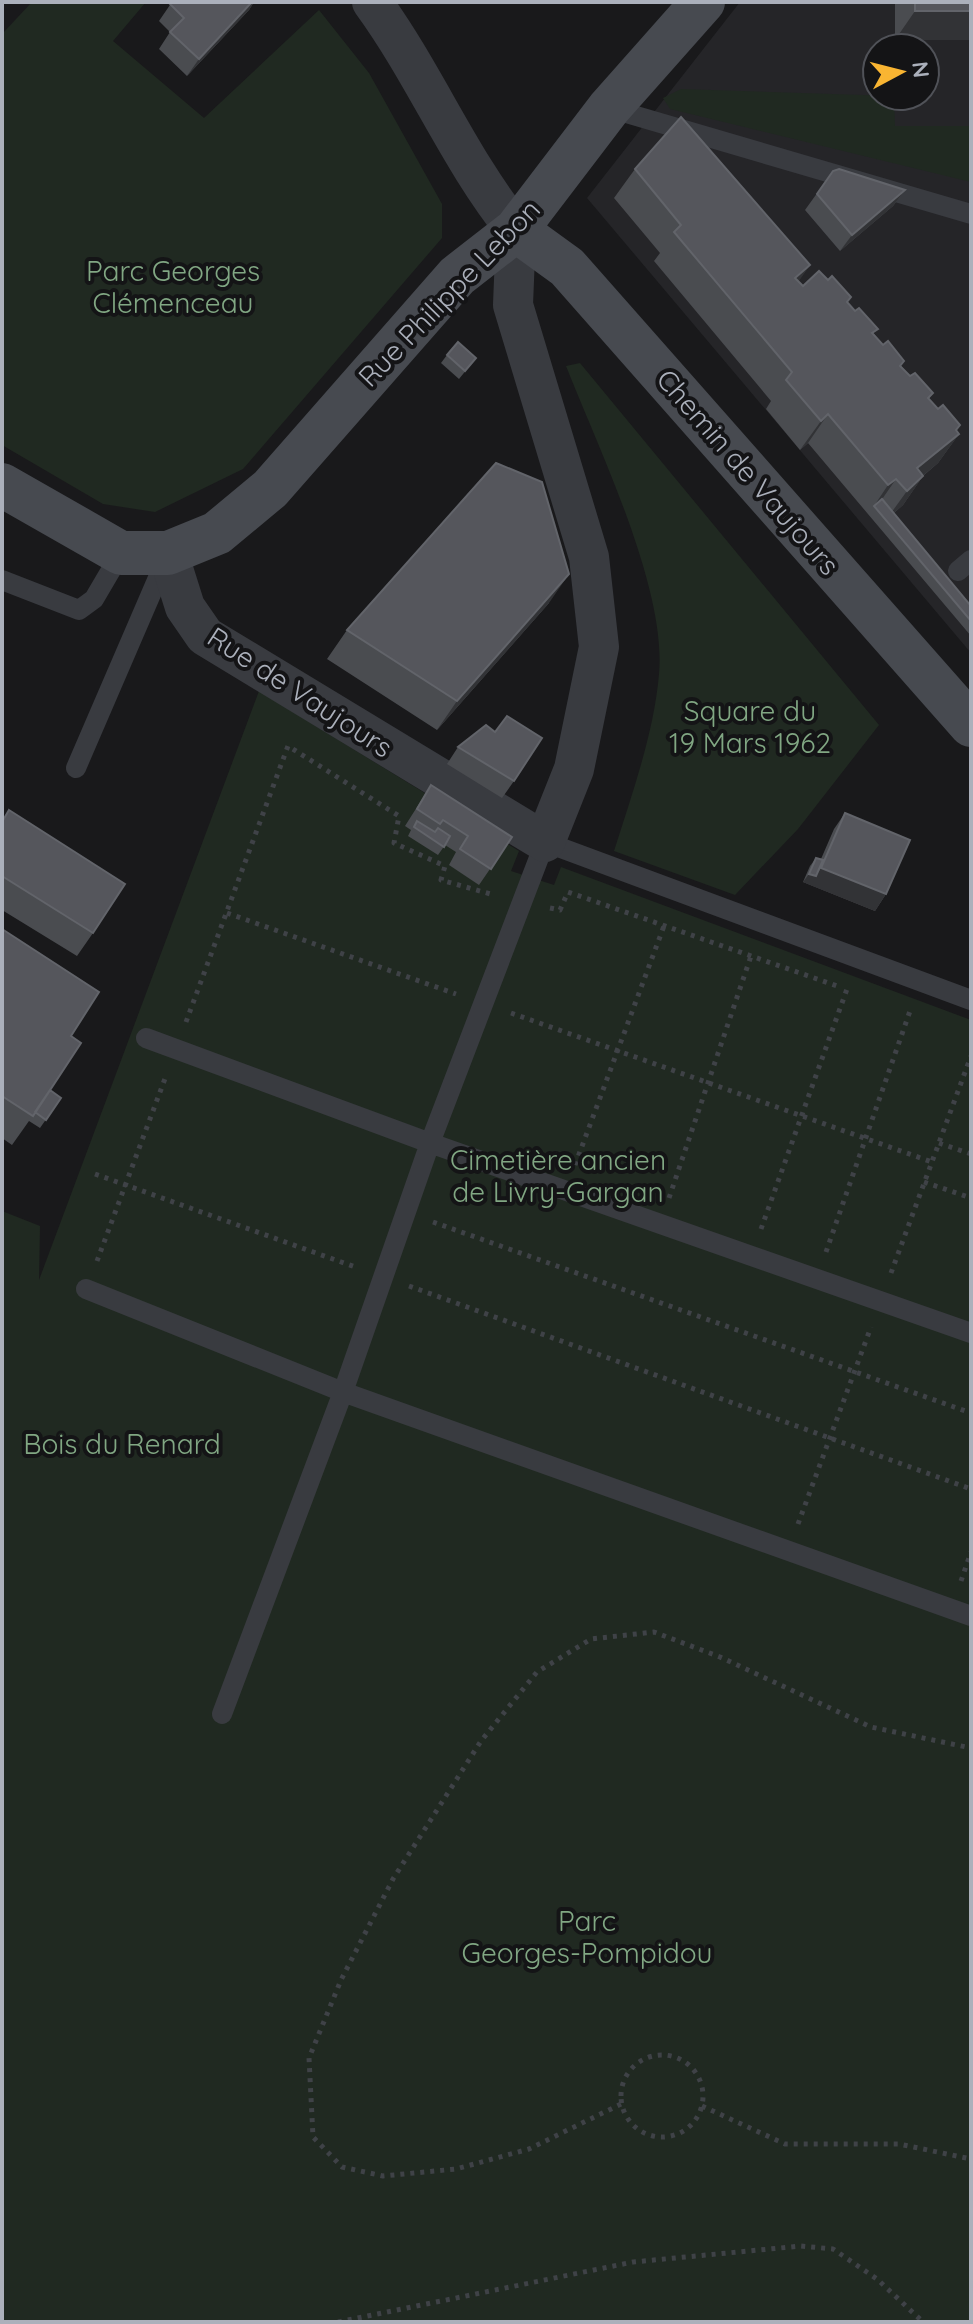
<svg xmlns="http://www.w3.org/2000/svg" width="973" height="2324" font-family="Quicksand,sans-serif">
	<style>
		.built { fill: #252528; fill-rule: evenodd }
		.green { fill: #202921 }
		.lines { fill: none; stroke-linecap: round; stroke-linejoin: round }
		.path { stroke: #3f4247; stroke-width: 5; stroke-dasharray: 4 6; stroke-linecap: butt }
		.lane { stroke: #393b40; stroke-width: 20 }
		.street { stroke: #393b40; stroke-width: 40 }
		.secondary { stroke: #474a50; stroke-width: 44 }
		.wall { fill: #4a4c50 }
		.shaded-wall { fill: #323336 }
		.building { fill: #55565c; stroke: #62646a; stroke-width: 2 }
		.labels { text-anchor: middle; stroke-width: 8; stroke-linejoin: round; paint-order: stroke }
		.park-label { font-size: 28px; fill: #81a783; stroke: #141416 }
		.street-label { font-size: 28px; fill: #abb0bb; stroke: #141416 }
	</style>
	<rect width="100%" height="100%" fill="#19191b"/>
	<path class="built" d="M740,2H971V653L587,198ZM877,48H925V96H877Z"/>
	<path class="green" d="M32,2H146L113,41L204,118L319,10L369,73L442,204V238L243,469L155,512L103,504L2,445V34Z
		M681,89L894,96L895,126H971V182L670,109L663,98Z
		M580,363L879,725L798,829L735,895L614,851C632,794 654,733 659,674C667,589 598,447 566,366Z
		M259,691L519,851L511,871L554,885L561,867L971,1020V2322H2V1211L40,1226L39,1280Z"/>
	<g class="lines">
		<path class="path" d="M550,908L560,910L568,892L840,987
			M227,913L456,994
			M511,1013L932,1162
			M186,1022L288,746L399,816L394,843L445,866L441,880L494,895
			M939,1143L971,1154
			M575,1165L664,926
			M95,1174L358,1268
			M924,1182L971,1198
			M669,1198L751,956
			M433,1222L971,1413
			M761,1229L847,989
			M826,1252L910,1011
			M97,1261L166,1076
			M891,1273L971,1056
			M409,1286L971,1489
			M798,1524L871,1327
			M961,1581L971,1552
			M621 2096a41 41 0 1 1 82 0a41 41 0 1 1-82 0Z
			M621,2104L529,2149L456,2169L383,2176L342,2167L313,2137L309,2058L341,1980L393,1879L481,1741L537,1672L591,1639L654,1632L720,1657L871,1727L971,1748
			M702,2106L785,2144H899L971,2159
			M338,2322L633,2262L801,2246L833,2249L877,2279L923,2322"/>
		<path class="lane" d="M609,108L971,214
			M958,571L971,560
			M2,580L79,610L94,599L121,553
			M76,768L167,557
			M146,1038L430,1143L971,1333
			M86,1289L343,1392L971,1616
			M222,1714L343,1392L430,1143L545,842L971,1000"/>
		<path class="street" d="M168,553L185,607L205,636L545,842L574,769L599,647L589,557L513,305L516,230C458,158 426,76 372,2"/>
		<path class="secondary" d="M516,230L567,267L971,725
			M2,485L121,553H168L217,533L270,489L457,276L516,230L609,108L703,2"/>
	</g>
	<path class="wall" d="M172,2H254L249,10L187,76L159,49L170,32L159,21Z
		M895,2H971L895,40Z
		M635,169L810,265L798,281L803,286L847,302L910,376L933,393L929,399L938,409L960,425L956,431L959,434L938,463L923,476L903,505L894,513L971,606V636L808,443L800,450L766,409L771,401L654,261L660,253L614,198Z
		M833,171L905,190L893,206L840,251L805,210Z
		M447,355L476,358L459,379L441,363Z
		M549,603L437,730L327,659L347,630Z
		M458,747L514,781L502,798L447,764Z
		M431,785L512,837L479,885L449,865L456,852L445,845L438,855L408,836L411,830L405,826Z
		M9,810L93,933L77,956L2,910V821Z
		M845,813L886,894L875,911L803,882L810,866L816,858L821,859L834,829Z
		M2,929L71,1036L50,1090L61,1098L40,1128L29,1121L12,1145L2,1138Z"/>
	<path class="shaded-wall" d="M252,2H254L249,10L187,76L199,59Z
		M915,11H971V40H895Z
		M905,190L893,206L840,251L852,235Z
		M810,265L790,294L795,278Z
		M828,414L808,443L800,450L821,421Z
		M960,425L948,443L959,434L938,463L906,490L917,468Z
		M923,476L903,505L886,520L907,491Z
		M896,479L876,508L874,506L888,485Z
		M569,574L549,603L437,730L457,701Z
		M821,868L886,894L875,911L810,885Z
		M809,874L816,876L810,885L803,882Z"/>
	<path class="building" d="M172,2H252L199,59L170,32L184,18L170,4Z
		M915,2H971V11H915Z
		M681,117L810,265L795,278L803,286L819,271L828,280L832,276L851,297L847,302L855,311L859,308L878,329L872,333L883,345L888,341L904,361L900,366L910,376L915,373L933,393L928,398L938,409L943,405L960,425L956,430L959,434L917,468L923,476L907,491L896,479L888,485L828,414L821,421L786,380L792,372L674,232L681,225L635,169Z
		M839,169L905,190L852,235L817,194L833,171Z
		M458,342L476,358L465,371L447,355Z
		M496,463L542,482L569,574L457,701L347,630Z
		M882,499L971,606V621L874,506Z
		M507,716L542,738L514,781L458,747L486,725L495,732Z
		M431,785L512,837L491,869L460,849L468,836L443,820L440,824L417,809Z
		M9,810L125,884L93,933L2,876V822Z
		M845,813L910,840L886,894L821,868Z
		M417,821L435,832L438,828L450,836L444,847L414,827Z
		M816,858L823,860L816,876L809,874Z
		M2,929L99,992L71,1036L81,1043L33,1116L2,1096Z
		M50,1090L61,1098L46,1120L35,1112Z"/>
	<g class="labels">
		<g class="park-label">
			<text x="173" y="281">Parc Georges<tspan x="173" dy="32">Clémenceau</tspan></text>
			<text x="750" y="721">Square du<tspan x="750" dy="32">19 Mars 1962</tspan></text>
			<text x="558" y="1170">Cimetière ancien<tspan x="558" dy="32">de Livry-Gargan</tspan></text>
			<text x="122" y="1454">Bois du Renard</text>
			<text x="587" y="1931">Parc<tspan x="587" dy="32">Georges-Pompidou</tspan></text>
		</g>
		<g class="street-label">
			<text transform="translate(449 293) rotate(-46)" y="10">Rue Philippe Lebon</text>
			<text transform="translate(748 472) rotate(49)" y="10">Chemin de Vaujours</text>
			<text transform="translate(300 692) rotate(33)" y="10">Rue de Vaujours</text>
		</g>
	</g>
	<rect width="973" height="2324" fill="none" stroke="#abb0bb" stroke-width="8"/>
	<g transform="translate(901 72) rotate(83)"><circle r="38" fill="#141416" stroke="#505258" stroke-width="2"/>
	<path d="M0-6L14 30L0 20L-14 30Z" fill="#f9b532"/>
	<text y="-12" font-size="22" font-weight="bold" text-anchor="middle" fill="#abb0bb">N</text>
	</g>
</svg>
